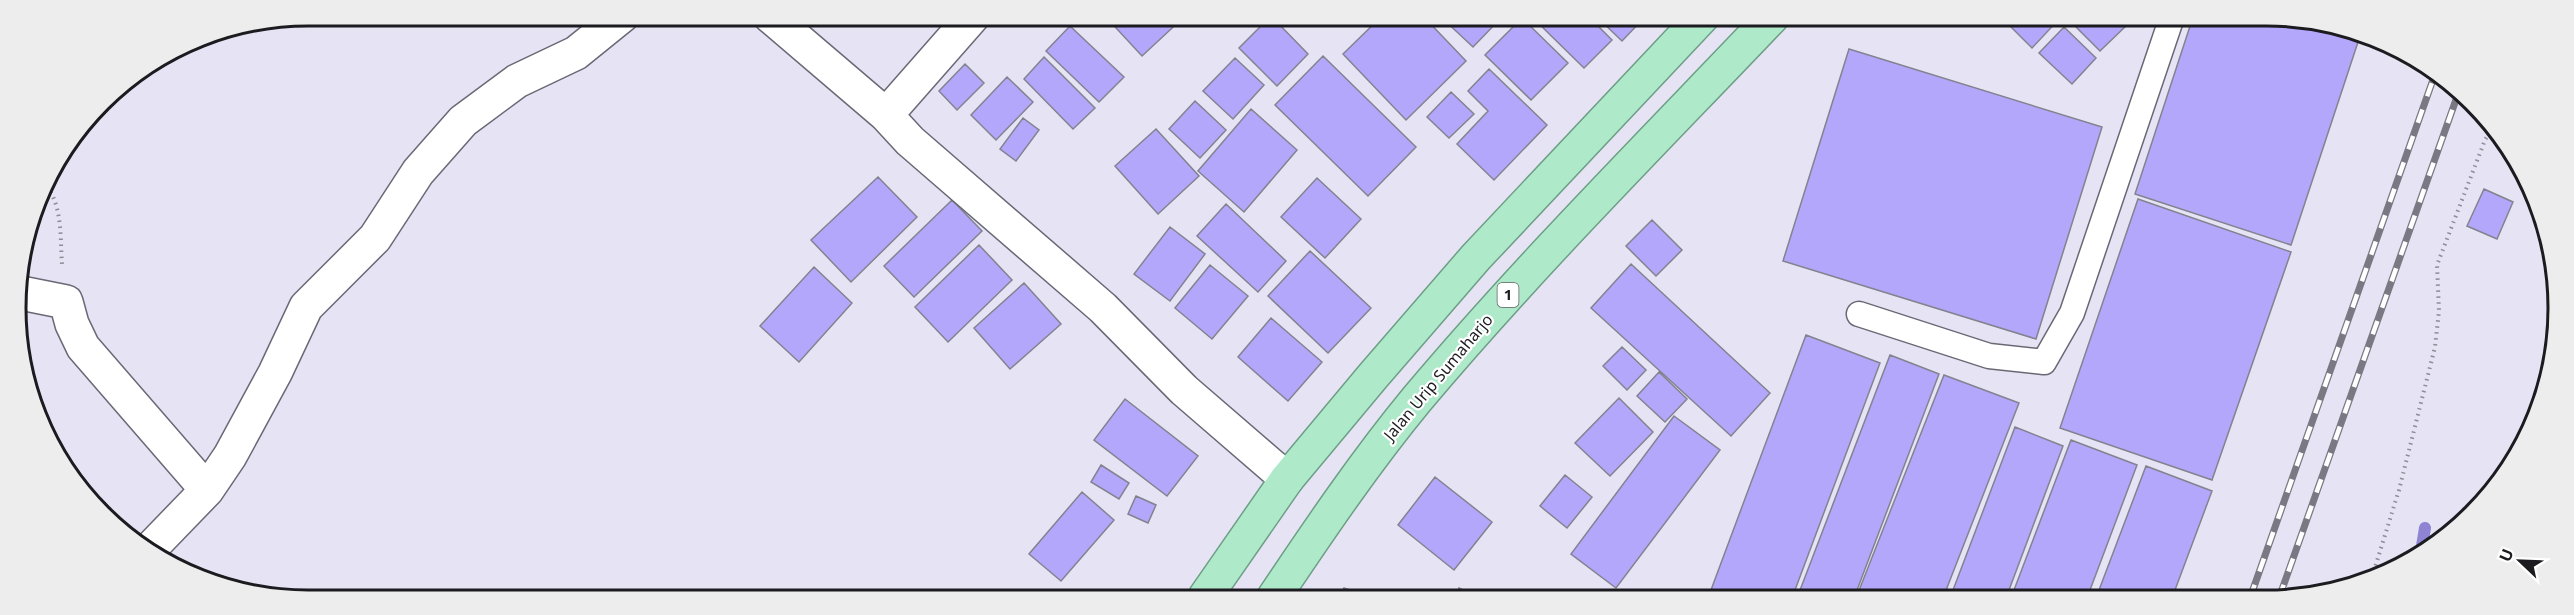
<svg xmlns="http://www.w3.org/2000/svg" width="2574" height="615" font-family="'Noto Sans',sans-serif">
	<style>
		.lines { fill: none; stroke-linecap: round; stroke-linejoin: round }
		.stream { stroke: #8f83d4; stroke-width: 12 }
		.building { fill: #b3a7fc; stroke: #83828f; stroke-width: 1.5 }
		.service-casing { stroke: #696875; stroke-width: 27 }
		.minor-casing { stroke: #696875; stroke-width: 36 }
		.trunk-casing { stroke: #6d9e86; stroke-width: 36 }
		.path { stroke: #8d8c97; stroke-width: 4; stroke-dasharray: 1.5 4.5; stroke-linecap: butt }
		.service { stroke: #fff; stroke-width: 24 }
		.minor { stroke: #fff; stroke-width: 33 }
		.trunk { stroke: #aeeaca; stroke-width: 33 }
		.rail-casing { stroke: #7a7882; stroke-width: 7 }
		.rail { stroke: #fff; stroke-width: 4.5; stroke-dasharray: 14; stroke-linecap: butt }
		.labels { text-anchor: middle; stroke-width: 4.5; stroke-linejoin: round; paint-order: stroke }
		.shield { fill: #fff; stroke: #605f63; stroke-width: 1.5 }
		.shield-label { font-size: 15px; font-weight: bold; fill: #1c1b20 }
		.street-label { font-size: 16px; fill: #1c1b20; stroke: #fff }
		.rim { fill: none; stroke: #1c1b20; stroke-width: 3 }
	</style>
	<rect width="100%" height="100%" fill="#e6e4f4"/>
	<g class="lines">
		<path class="stream" d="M2421,552L2425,528"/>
	</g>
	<path class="building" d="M1105,16H1185L1142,56Z
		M1271,16L1308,54L1277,86L1239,48Z
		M1382,16H1423L1466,61L1406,120L1343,54Z
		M1440,16L1502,17L1473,47Z
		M1532,17H1589L1612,40L1584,68Z
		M1597,17H1645L1622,41Z
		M2001,17H2061L2032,48Z
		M2070,17H2121L2128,24L2100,51L2068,19Z
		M2193,17L2305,18L2360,36L2291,245L2135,194Z
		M1522,18L1568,63L1531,100L1485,55Z
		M1070,26L1124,77L1099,102L1046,51Z
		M2064,27L2096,58L2072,84L2039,53Z
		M1849,49L2102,127L2036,339L1783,261Z
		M1323,56L1416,147L1368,196L1275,105Z
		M1044,57L1095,108L1073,129L1024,79Z
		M1235,58L1264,85L1233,119L1203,91Z
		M965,64L984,83L957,110L939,91Z
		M1489,69L1547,125L1494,180L1457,144L1488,111L1468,91Z
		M1007,77L1033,102L996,140L971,115Z
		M1451,92L1474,114L1449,138L1427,117Z
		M1195,101L1226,130L1200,158L1169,129Z
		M1251,109L1297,150L1244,212L1198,171Z
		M1023,118L1039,130L1016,161L1000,149Z
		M1156,129L1199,176L1158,214L1115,166Z
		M878,177L917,217L851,282L811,240Z
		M1317,178L1361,219L1325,258L1281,217Z
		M2484,189L2513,202L2497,239L2467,226Z
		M2138,199L2291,252L2212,480L2060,428Z
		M952,200L982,231L914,297L884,266Z
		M1226,204L1286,261L1258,292L1197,236Z
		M1652,220L1682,250L1656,276L1626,246Z
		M1170,227L1205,254L1170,301L1134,274Z
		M979,245L1012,280L948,342L915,307Z
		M1310,251L1371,308L1328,353L1268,296Z
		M1631,264L1770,393L1731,436L1591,308Z
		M1210,265L1248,296L1212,339L1175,308Z
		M814,267L852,303L799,362L760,326Z
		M1024,283L1061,324L1010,369L974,328Z
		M1271,318L1322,362L1288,401L1238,357Z
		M1806,335L1880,363L1792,598H1708Z
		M1622,347L1646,370L1627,390L1603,366Z
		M1890,355L1939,374L1854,598H1797Z
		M1659,372L1687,399L1665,422L1637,396Z
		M1944,375L2019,403L1943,598H1856Z
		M1619,398L1653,432L1610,476L1575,443Z
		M1125,399L1198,456L1167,496L1094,440Z
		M1674,416L1720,450L1616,588L1571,554Z
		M2015,427L2063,446L2006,598H1950Z
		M2071,440L2137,465L2087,598H2011Z
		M1101,465L1129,483L1119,499L1091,482Z
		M2146,466L2212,491L2172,598H2096Z
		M1565,475L1592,497L1567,528L1540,506Z
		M1435,477L1492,522L1454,570L1398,525Z
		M1082,492L1114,520L1061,581L1029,554Z
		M1136,496L1156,505L1148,523L1128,514Z
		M1344,588L1371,597H1340Z
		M1459,588L1478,598L1455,597Z"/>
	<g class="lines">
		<g class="service-casing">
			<path id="service" d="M1859,314L1989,356L2044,362L2072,313L2172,17"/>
		</g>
		<g class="minor-casing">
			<path id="minor" d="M770,16L886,115L910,141L1103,308L1184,390L1287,479
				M886,115L973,16
				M16,292L66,302L72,324L83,347L207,490
				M149,550L207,490L230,456L275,373L306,307L375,238L418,172L463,121L517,81L576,53L623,15"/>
		</g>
		<g class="trunk-casing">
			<path id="trunk" d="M1205,597L1287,479L1373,376L1476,257L1702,17
				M1274,597C1319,530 1365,462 1417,399C1529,266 1652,143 1772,17"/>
		</g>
		<path class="path" d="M44,182C63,205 60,236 62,264
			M2372,577L2399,490L2435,347L2439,311L2437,265L2485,140L2494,125"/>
		<use href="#service" class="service"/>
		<use href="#minor" class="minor"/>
		<use href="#trunk" class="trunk"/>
		<g class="rail-casing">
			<path id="rail" d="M2250,598L2435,74
				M2279,598L2458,94"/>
		</g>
		<use href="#rail" class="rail"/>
	</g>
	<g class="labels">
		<rect class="shield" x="1497.5" y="283" width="21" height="24" rx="4.5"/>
		<g class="shield-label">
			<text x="1508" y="300">1</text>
		</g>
		<g class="street-label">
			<text transform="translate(1438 377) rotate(-50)" y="6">Jalan Urip Sumaharjo</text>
		</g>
	</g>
	<path d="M0 0H2574V615H0ZM308 26H2266A282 282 0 0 1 2548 308V308A282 282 0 0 1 2266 590H308A282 282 0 0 1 26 308V308A282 282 0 0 1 308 26Z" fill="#ededed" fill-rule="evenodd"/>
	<path class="rim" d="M308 26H2266A282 282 0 0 1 2548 308V308A282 282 0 0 1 2266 590H308A282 282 0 0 1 26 308V308A282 282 0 0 1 308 26Z"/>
	<g transform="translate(2520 561) rotate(293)" stroke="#ffffff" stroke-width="4.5" paint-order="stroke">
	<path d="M0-4.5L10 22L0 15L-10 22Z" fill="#1c1b20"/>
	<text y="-9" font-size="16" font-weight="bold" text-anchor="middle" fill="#1c1b20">U</text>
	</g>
</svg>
